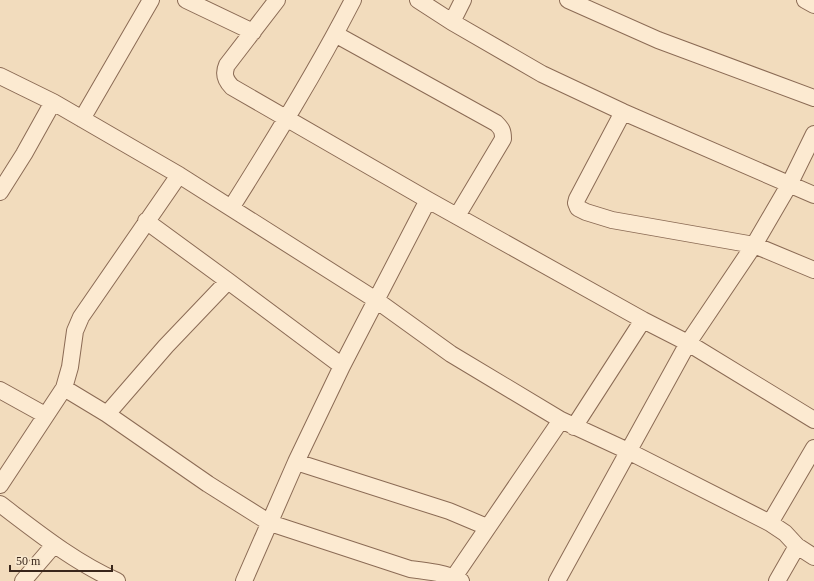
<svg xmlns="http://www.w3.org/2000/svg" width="814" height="581" font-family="Georgia,serif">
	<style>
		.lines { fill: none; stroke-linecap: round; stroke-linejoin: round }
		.minor-casing { stroke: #8b6b55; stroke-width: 18 }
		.minor { stroke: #fcead1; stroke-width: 16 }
	</style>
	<rect width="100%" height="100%" fill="#f2dcbd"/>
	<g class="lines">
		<g class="minor-casing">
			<path id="minor" d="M186,0L253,32
				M277,0L227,65C223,74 225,80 232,87L428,200L643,320L688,343L814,420
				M418,0L452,22L542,74L623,112L814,195
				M568,0L658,40L814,98
				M805,0L814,5
				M452,22L463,0
				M335,34L496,123C502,129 503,131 503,139L457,216
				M0,76L53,102L179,175L376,300L451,354L561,420L628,451L770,523L785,533L797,546L814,557
				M623,112L577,199L576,203L578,208L586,212L612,220L754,245L814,270
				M82,119L151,0
				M0,192L24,154L53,102
				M231,208C274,140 316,72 353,0
				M146,221L228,281L342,366
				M64,388L107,414L208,484L270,523L410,569C427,571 446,573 461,581
				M0,390L45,415
				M107,414L166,346L228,281
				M574,427L643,320
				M296,462L449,511L487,527
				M0,485L64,388L70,367L75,331L81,317L179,175
				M0,504C37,532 74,562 117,581
				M770,523L814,448
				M454,577L561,420
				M23,581L54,545
				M244,581L296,462L342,366L428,200
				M557,581L688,343L754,245L789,185L814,134
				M777,581L797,546"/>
		</g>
		<use href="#minor" class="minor"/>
	</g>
	<path d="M10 565v6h102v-6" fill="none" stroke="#39261b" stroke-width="2"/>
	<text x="16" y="565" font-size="12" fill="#39261b" stroke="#f8e7cd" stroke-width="3" paint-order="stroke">50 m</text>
</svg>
